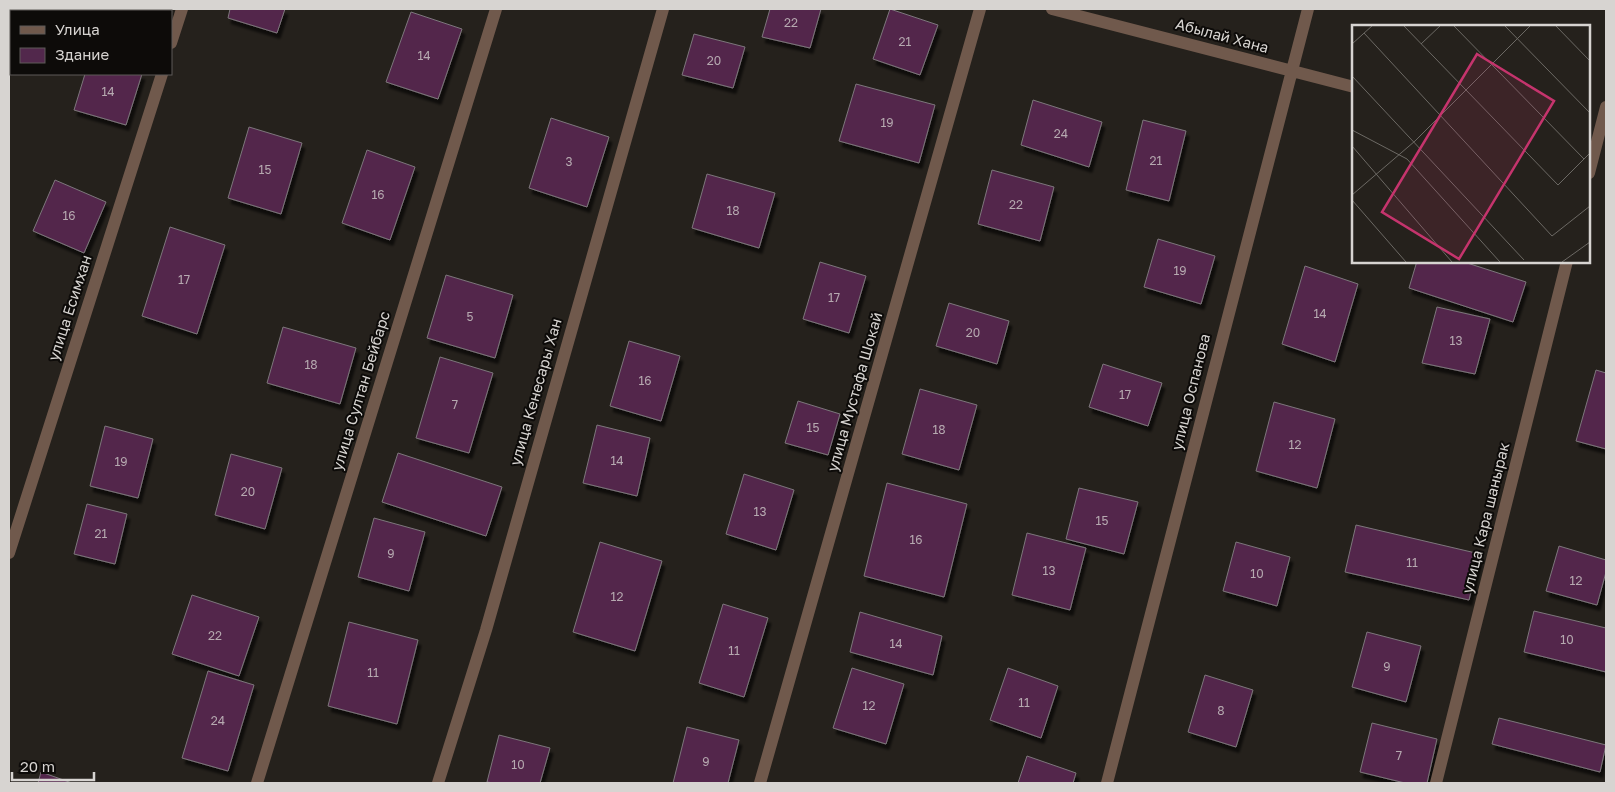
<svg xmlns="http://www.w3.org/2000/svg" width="1615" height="792" font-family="'Golos Text',sans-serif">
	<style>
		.building { fill: #52284c; stroke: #7d767b; filter: url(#shadow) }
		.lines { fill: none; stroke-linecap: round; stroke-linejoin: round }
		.minor { stroke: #70594c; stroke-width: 12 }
		.labels { text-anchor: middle; stroke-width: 4; stroke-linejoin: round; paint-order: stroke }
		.number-label { font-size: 12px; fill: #b6a9b0 }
		.street-label { font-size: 15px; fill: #d7d4d1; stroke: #0d0b09 }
		.inset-road { fill: none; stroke: #6c6964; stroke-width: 1 }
		.view { fill: #c5346d; fill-opacity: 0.15; stroke: #c5346d; stroke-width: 2.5 }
		.inset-edge { fill: none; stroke: #d7d4d1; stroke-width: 2.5 }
	</style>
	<defs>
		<filter id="shadow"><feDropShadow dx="3" dy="5.5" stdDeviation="1" flood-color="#0009"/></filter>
	</defs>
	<rect width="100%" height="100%" fill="#25211c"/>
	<path class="building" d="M9,9H21L20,11H11V18L9,17Z
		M97,9H170L169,11H96Z
		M230,9H285L277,33L228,18Z
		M770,9H821L810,48L762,37Z
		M890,9L938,25L920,75L873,59Z
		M411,12L462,29L438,99L386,82Z
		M694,34L745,47L733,88L682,75Z
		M85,74H142L126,125L74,110Z
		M856,84L935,105L919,163L839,141Z
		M1033,100L1102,122L1089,167L1021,145Z
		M551,118L609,137L587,207L529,188Z
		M1143,120L1186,131L1169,201L1126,190Z
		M249,127L302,143L281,214L228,198Z
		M367,150L415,167L390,240L342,223Z
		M992,170L1054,187L1040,241L978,224Z
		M707,174L775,193L759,248L692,228Z
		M55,180L106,202L84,253L33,231Z
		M170,227L225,245L197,334L142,316Z
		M1158,239L1215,256L1201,304L1144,287Z
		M1417,261H1461L1526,282L1513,322L1409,288Z
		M820,262L866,276L849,333L803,319Z
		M1305,266L1358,284L1335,362L1282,344Z
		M446,275L513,295L495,358L427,338Z
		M949,303L1009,321L997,364L936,346Z
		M1437,307L1490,319L1475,374L1422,363Z
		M283,327L356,348L340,404L267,383Z
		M629,341L680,356L661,421L610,406Z
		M440,357L493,373L469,453L416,438Z
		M1103,364L1162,383L1148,426L1089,407Z
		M1596,370L1606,373V449L1576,441Z
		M920,389L977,405L959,470L902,454Z
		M798,401L840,414L828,455L785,443Z
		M1274,402L1335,419L1317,488L1256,471Z
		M597,425L650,438L637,496L583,483Z
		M105,426L153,439L138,498L90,486Z
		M398,453L502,487L486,536L382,502Z
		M231,454L282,468L265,529L215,515Z
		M744,474L794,490L776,550L726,534Z
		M887,483L967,504L944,597L864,576Z
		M1079,488L1138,502L1124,554L1066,539Z
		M87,504L127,514L115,564L74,554Z
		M374,518L425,532L409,591L358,577Z
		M1356,525L1480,554L1469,600L1345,572Z
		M1027,533L1086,548L1070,610L1012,595Z
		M600,542L662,561L635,651L573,632Z
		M1236,542L1290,557L1277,606L1223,591Z
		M1559,546L1606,560V572L1597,605L1546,591Z
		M192,595L259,617L239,676L172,654Z
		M723,604L768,618L744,697L699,683Z
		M1534,611L1606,628V672L1524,652Z
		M860,612L942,636L933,675L850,652Z
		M349,622L418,640L397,724L328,706Z
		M1367,632L1421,646L1406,702L1352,687Z
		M852,668L904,684L886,744L833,728Z
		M1008,668L1058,686L1041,738L990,720Z
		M208,671L254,685L228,771L182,758Z
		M1205,675L1253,690L1236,747L1188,732Z
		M1499,718L1606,745L1600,772L1492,744Z
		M1372,723L1437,739L1427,783H1405L1360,772Z
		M687,727L739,740L728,783H673Z
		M499,735L550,748L540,783H493L487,782Z
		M1027,756L1076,773L1073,783H1018Z
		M41,772L72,783H38Z"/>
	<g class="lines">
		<path class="minor" d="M1052,9L1354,87
			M171,43L182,9
			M1589,173L1606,107
			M9,553L162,74
			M257,783L496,9
			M438,783L486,630L663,9
			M760,783L980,9
			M1107,783L1308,9
			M1436,783L1567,261"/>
	</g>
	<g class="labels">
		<g class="number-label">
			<text x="791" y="27">22</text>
			<text x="905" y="46">21</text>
			<text x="424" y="60">14</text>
			<text x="714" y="65">20</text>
			<text x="108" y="96">14</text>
			<text x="887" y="127">19</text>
			<text x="1061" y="138">24</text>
			<text x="1156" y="165">21</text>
			<text x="569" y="166">3</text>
			<text x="265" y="174">15</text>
			<text x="378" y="199">16</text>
			<text x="1016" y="209">22</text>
			<text x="733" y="215">18</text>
			<text x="69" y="220">16</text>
			<text x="1180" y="275">19</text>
			<text x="184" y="284">17</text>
			<text x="834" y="302">17</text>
			<text x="1320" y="318">14</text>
			<text x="470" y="321">5</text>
			<text x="973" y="337">20</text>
			<text x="1456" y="345">13</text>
			<text x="311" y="369">18</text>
			<text x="645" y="385">16</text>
			<text x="1125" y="399">17</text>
			<text x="455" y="409">7</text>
			<text x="813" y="432">15</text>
			<text x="939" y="434">18</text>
			<text x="1295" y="449">12</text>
			<text x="617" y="465">14</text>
			<text x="121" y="466">19</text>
			<text x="248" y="496">20</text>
			<text x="760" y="516">13</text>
			<text x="1102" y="525">15</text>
			<text x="101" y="538">21</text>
			<text x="916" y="544">16</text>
			<text x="391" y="558">9</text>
			<text x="1412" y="567">11</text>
			<text x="1049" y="575">13</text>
			<text x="1257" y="578">10</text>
			<text x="1576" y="585">12</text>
			<text x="617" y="601">12</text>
			<text x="215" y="640">22</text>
			<text x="1567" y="644">10</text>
			<text x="896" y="648">14</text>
			<text x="734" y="655">11</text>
			<text x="1387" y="671">9</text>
			<text x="373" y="677">11</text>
			<text x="1024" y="707">11</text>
			<text x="869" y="710">12</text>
			<text x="1221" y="715">8</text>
			<text x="218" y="725">24</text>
			<text x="1399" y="760">7</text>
			<text x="706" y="766">9</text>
			<text x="518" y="769">10</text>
		</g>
		<g class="street-label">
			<text transform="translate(1222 36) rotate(15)" y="5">Абылай Хана</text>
			<text transform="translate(70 308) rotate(-72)" y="5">улица Есимхан</text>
			<text transform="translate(361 391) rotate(-73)" y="5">улица Султан Бейбарс</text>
			<text transform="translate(536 392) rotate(-74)" y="5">улица Кенесары Хан</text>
			<text transform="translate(855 392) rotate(-74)" y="5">улица Мустафа Шокай</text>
			<text transform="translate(1191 392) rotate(-76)" y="5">улица Оспанова</text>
			<text transform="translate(1486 518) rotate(-76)" y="5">улица Кара шанырак</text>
		</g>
	</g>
	<g transform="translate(1352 25)">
		<rect width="238" height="238" fill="#25211c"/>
		<path class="inset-road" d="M51,0L206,160L238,128M101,0L232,134M152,0L238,88M203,0L238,36M12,8L200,211L238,181M0,19L21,0M69,19L89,0M0,51L172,235M0,105L55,134L148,237M0,121L100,237M0,170L63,116L179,0M0,175L54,237M210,237L238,217"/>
		<path class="view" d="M125,29L202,76L107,234L30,187Z"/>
		<rect width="238" height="238" class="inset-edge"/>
	</g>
	<rect width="1615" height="792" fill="none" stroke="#d7d4d1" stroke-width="20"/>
	<rect x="10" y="10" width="162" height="65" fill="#0d0b09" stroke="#5e5b59"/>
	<rect x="20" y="26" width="25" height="8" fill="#70594c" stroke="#5e5b59"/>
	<text x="55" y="35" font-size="15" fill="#d7d4d1">Улица</text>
	<rect x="20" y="48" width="25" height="15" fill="#52284c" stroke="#5e5b59"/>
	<text x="55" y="60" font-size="15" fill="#d7d4d1">Здание</text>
	<path d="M12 772v8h82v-8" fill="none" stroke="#d7d4d1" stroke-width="2.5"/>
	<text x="20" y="772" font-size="15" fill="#d7d4d1" stroke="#0d0b09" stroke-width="4" paint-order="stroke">20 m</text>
</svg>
